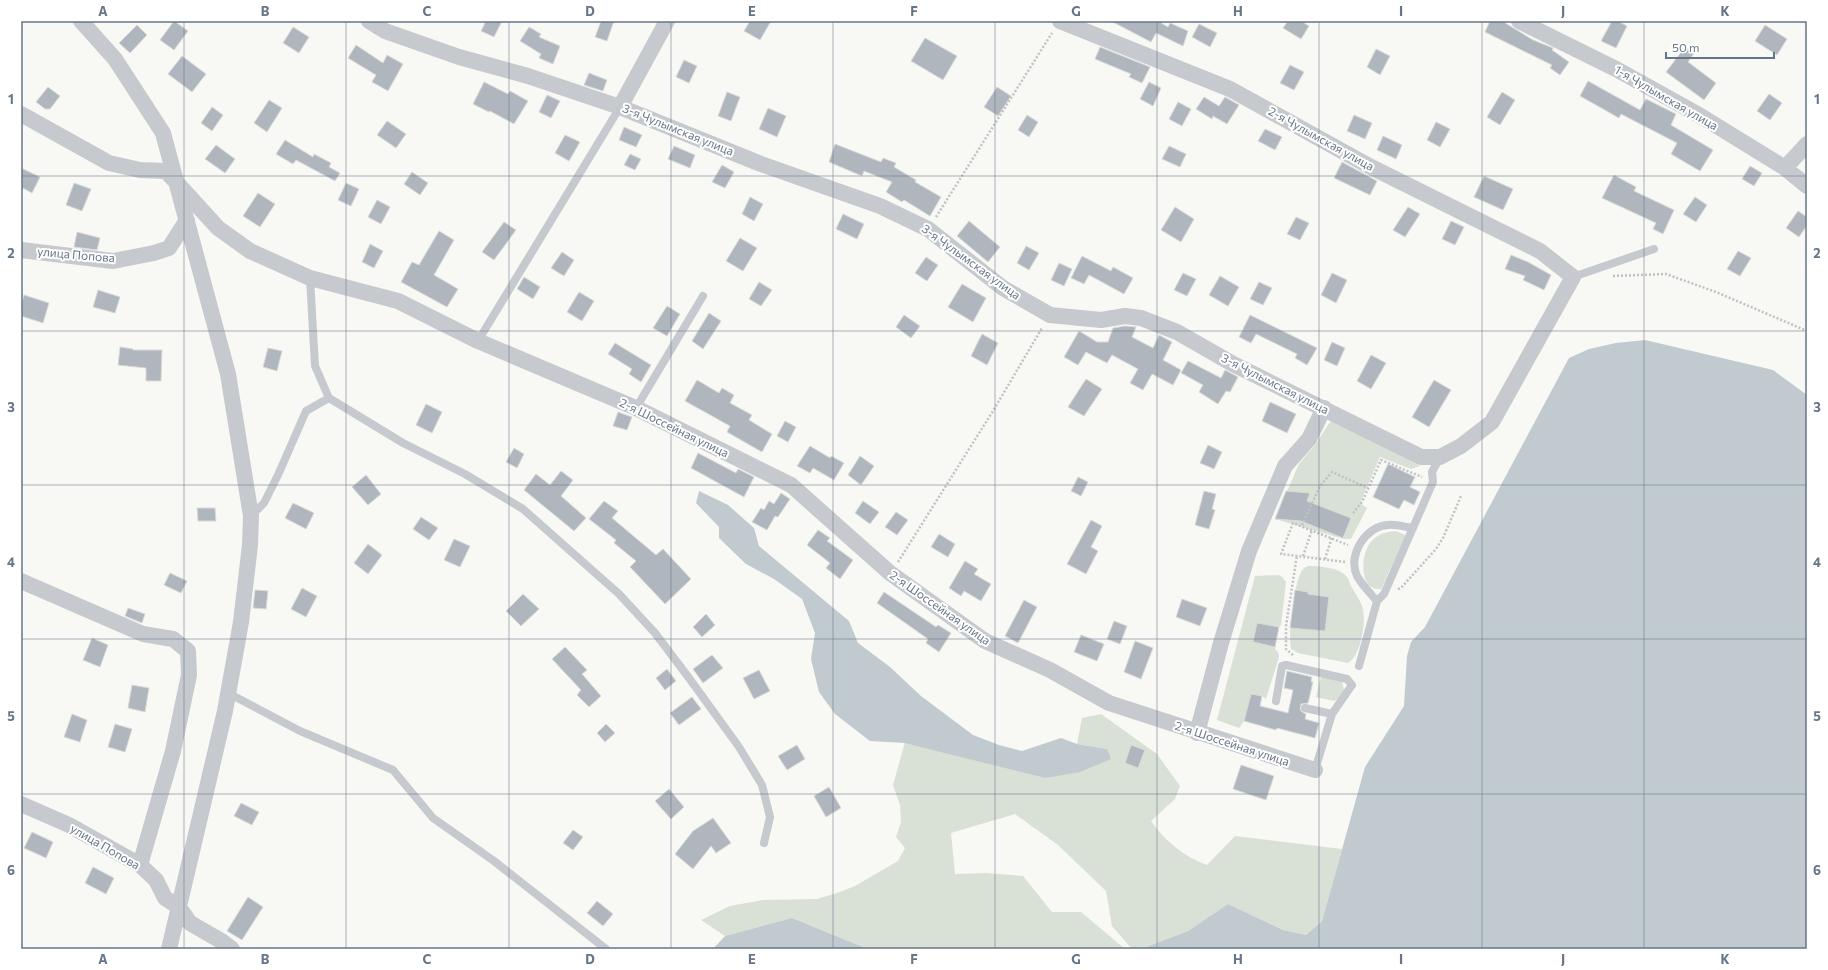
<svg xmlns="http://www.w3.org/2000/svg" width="1828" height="970" font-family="Commissioner,sans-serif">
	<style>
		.green { fill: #d9e0d6 }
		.water { fill: #c0cacf }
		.building { fill: #afb6bd; stroke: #dadad8 }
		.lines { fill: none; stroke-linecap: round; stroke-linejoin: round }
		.path { stroke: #bfc2c4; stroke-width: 2.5; stroke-dasharray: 2 2; stroke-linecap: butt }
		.service { stroke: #c6c9cd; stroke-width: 8 }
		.minor { stroke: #c6c9cd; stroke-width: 16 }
		.grid { fill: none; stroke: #667688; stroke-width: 1; stroke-opacity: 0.55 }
		.labels { text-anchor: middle; stroke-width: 4; stroke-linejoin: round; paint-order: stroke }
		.street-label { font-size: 12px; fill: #667688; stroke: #fff }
		.neatline { fill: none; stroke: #667688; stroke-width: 1.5 }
		.grid-label { font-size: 13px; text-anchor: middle; font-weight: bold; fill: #667688 }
	</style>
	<rect width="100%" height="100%" fill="#f8f8f5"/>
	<path class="green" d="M1332,419L1420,466L1411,469L1380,457L1360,503L1367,508L1351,539H1344L1275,519L1299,464L1315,445Z
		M1395,531L1406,535L1381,589C1358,592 1359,549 1375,538C1381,533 1388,532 1395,531Z
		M1308,566C1318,566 1336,567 1344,574C1348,577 1349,580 1350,584C1354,592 1359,598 1362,606C1367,620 1361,656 1348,663L1298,653L1291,649C1288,636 1294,579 1303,569C1304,568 1306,567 1308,566Z
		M1279,575L1282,577L1286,582L1281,625L1279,627L1275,649L1278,652L1279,657L1266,699L1262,696L1251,694L1244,721L1239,728L1217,720L1255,576Z
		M1321,676L1342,682L1344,690L1341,697L1334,701L1316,697Z
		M1101,714L1157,754L1180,786L1175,799L1151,821C1166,842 1183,856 1207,865L1235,836L1342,849L1322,921L1306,935L1283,930L1228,904L1188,931L1141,949H1132L1112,926L1106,891L1058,845L1015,814L951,833L955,874L986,873L1023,876L1052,912H1081L1125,949H868L792,918L725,936L701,920L730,906L763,900L817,899L837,893L855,886L898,861L905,848L896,837L901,822L900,805L893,785L905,742L1045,778L1107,749L1077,744L1082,718Z"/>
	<path class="water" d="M1645,340L1773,370L1807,395V949H1141L1188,931L1228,904L1283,930L1306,935L1322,921L1365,767L1404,706L1407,656L1411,642L1425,627L1569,358L1589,349L1616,343Z
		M699,491L728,505L754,528L759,546L849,621L858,643L890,667L921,696L973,735L999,745L1022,751L1061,738L1077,744L1107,749L1111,759L1080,772L1045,778L905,743L870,741L835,714L819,692L811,659L815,633L802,599L774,579L746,564L719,538V527L696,503Z
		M792,918L868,949H713L725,936Z"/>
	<path class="building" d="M174,21L188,31L174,50L160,40Z
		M486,21H502L494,37L481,31Z
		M601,21H614L607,41L595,37Z
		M750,21H771L760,40L744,31Z
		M1111,21H1162L1161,23L1168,27L1170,23L1188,31L1183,46L1156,33L1151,42Z
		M1288,21H1301L1309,26L1301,39L1283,28Z
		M1490,21H1502L1533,40L1553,48L1552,50L1569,62L1560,75L1550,68L1552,65L1485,32Z
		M1612,21H1617L1627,26L1616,48L1601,41Z
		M1199,24L1217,33L1210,47L1192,37Z
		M137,25L147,35L130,53L119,43Z
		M1765,25L1787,39L1777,55L1755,41Z
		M293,27L309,37L299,53L283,43Z
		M529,27L541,34L539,37L560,46L553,64L539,58L541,54L520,41Z
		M925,38L957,56L943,80L911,61Z
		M356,45L383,63L387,55L403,64L388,91L372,82L376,75L348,58Z
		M1100,47L1150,67L1142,83L1129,77L1131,74L1095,59Z
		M1685,47L1694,53L1688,62L1716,83L1704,100L1666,72Z
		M1376,49L1390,56L1380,75L1367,67Z
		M182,56L206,74L192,92L168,74Z
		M684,60L697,66L689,83L676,77Z
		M1290,65L1304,72L1294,90L1280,83Z
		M589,73L607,80L603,91L584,85Z
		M1588,81L1640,110L1646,99L1676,114L1671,125L1713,150L1700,171L1671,154L1677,143L1621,114L1619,118L1580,96Z
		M484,82L508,94L510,91L528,101L514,124L490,111L489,112L473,104Z
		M1149,82L1161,88L1153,106L1140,99Z
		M48,87L60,96L50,109H45L36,102Z
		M997,87L1011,96L998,116L984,107Z
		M727,92L740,97L731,121L718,116Z
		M1502,92L1515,100L1500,125L1487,117Z
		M1769,94L1782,103L1770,120L1757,111Z
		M547,95L560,101L551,118L539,112Z
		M1204,97L1219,106L1225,97L1239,105L1227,124L1213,116L1212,119L1196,109Z
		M269,100L282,108L267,132L254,123Z
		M1178,102L1191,109L1182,126L1169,119Z
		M212,107L223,115L212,131L201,123Z
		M768,108L786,116L777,137L759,129Z
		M1027,115L1038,122L1029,137L1018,130Z
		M1354,115L1372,123L1365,139L1347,131Z
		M387,121L406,134L396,148L377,135Z
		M1436,122L1450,129L1440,147L1427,140Z
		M624,127L642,135L636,147L619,140Z
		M1265,129L1282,137L1275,150L1258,141Z
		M565,135L580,142L569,161L555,153Z
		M1383,136L1402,145L1396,159L1377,150Z
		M285,140L313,157L314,154L331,163L329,167L340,173L335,181L296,160L293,164L276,154Z
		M835,144L881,162L883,158L896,163L894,167L916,180L915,182L941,197L930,216L904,200L902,202L886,192L892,182L864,171L862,176L829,162Z
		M216,145L235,159L225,173L205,159Z
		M674,146L695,155L690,168L668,159Z
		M1169,146L1186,154L1180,167L1162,159Z
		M630,154L641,159L635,170L624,165Z
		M1342,162L1377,181L1370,195L1334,178Z
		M722,165L734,172L725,188L712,182Z
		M1750,166L1762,173L1754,186L1742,179Z
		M21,168L40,177L32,193L21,187Z
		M412,172L428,183L420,195L404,184Z
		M1614,175L1636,187L1634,191L1674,210L1663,234L1653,229L1656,223L1602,198Z
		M1484,176L1513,189L1503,210L1474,197Z
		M74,183L91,189L82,211L66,205Z
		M346,183L359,189L351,206L338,200Z
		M258,193L275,204L260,227L243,216Z
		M750,197L763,204L754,221L742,214Z
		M1695,197L1707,205L1696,222L1683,214Z
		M377,200L390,207L381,224L368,217Z
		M1175,207L1194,219L1181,242L1161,230Z
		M1408,207L1420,214L1405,237L1393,230Z
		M1798,211L1807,217V225L1799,237L1786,228Z
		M843,214L864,224L857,239L836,229Z
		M1296,217L1309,223L1300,240L1287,234Z
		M969,221L1000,247L988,262L957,236Z
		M1451,221L1464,227L1455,245L1442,239Z
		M504,222L516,230L494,260L482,252Z
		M439,231L454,240L434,275L458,289L447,307L401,282L412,262L419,265Z
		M77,232L100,238L97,250L74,247Z
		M740,238L757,248L743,271L726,261Z
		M370,244L383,251L374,268L362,262Z
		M1026,246L1039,253L1029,270L1017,263Z
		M1738,251L1751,258L1740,276L1727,269Z
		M562,252L574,260L564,276L551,268Z
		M1511,255L1528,262L1551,275L1544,290L1523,280L1525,276L1505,269Z
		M1082,256L1111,271L1113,267L1133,278L1124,294L1089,275L1084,284L1071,278Z
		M926,257L938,265L927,281L915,273Z
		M1059,263L1072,269L1064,286L1051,280Z
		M1183,273L1196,279L1187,296L1174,290Z
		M1332,273L1347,280L1336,303L1321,295Z
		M1220,276L1239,287L1228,306L1209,295Z
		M524,277L540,287L533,299L517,289Z
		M759,282L772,290L761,306L749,299Z
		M1259,282L1272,288L1263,305L1250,299Z
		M962,284L986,298L973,322L948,307Z
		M98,290L120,297L115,313L93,307Z
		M579,292L594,301L582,321L567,312Z
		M24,295L49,303L43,323L21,316V306Z
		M667,306L680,314L667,336L653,328Z
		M709,313L721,321L703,349L692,341Z
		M904,315L920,326L911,338L896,327Z
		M1250,315L1317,348L1307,365L1295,358L1297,354L1256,334L1251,343L1239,337Z
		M1125,326L1136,327L1132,337L1153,348L1159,335L1172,342L1163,360L1181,370L1173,385L1152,374L1143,390L1130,383L1138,369L1112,355L1107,363L1086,352L1078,365L1064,357L1079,331L1097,342H1108L1113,328Z
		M982,334L998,343L987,365L971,356Z
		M1332,342L1345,348L1337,366L1324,360Z
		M615,343L651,365L641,382L629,374L632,369L608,354Z
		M120,347L133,349V350H162L161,381H146V368L118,365Z
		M268,348L282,351L277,371L263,367Z
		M1371,355L1386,363L1371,389L1357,381Z
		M1188,361L1221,378L1225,370L1238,377L1230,392L1226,391L1218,404L1199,392L1203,385L1181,373Z
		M1086,379L1102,389L1084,416L1068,407Z
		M697,380L719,393L722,388L734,395L730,403L752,415L749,420L772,434L762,452L727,432L730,426L685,401Z
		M1434,380L1451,390L1429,427L1412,417Z
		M1270,402L1296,414L1287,433L1262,421Z
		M426,404L442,412L432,433L416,425Z
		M618,412L632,417L627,430L613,426Z
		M785,421L796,427L788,442L777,436Z
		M1208,445L1222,452L1214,469L1200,463Z
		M810,446L830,458L831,456L844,463L834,480L813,468L810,473L797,466Z
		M514,448L524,454L517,468L506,462Z
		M698,453L736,473L738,469L754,477L744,497L691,468Z
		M860,456L874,466L861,485L848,475Z
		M1388,464L1415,477L1410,487L1420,492L1414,505L1404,500L1399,509L1373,497Z
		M561,471L573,480L561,496L586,518L574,531L524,490L536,474L550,485Z
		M366,475L381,494L368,505L352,487Z
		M1078,477L1088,482L1081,496L1071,491Z
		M1204,491L1216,494L1212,509L1215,510L1209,529L1195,525Z
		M1286,491L1310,493L1307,501L1351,518L1343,538L1301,521L1275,519Z
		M781,493L790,499L778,517L775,516L767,530L752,522L761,508L764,510L769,501L774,504Z
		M604,501L618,511L612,518L656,555L663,549L691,579L665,604L630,567L636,561L614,543L616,540L589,519Z
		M863,501L879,512L870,524L855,513Z
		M293,503L314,513L306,529L285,518Z
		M197,508H215L216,521H198Z
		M896,512L908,520L897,535L885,527Z
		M421,517L438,528L429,540L413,529Z
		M1091,520L1102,526L1091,547L1098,551L1086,574L1067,564Z
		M818,530L830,538L827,541L853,560L840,579L826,568L830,563L807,545Z
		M939,534L955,544L948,557L931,547Z
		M454,539L470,546L460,567L444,560Z
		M368,544L382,555L368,574L354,563Z
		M965,561L978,569L974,574L991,584L981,601L964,591L961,596L949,588Z
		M170,573L187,581L181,593L164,585Z
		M302,588L317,596L306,617L291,609Z
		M255,590L268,591L266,609L253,608Z
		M1295,590L1308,592V594L1329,597L1325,631L1290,628Z
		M884,592L936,627L938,625L951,633L939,652L926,643L928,639L877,603Z
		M523,594L539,609L521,626L506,611Z
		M1182,599L1207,608L1200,626L1176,617Z
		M1024,600L1037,607L1018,643L1005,636Z
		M128,608L145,614L142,623L125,616Z
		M706,614L715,625L702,637L693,627Z
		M1114,621L1127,626L1120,644L1107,639Z
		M1257,623L1279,627L1275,647L1253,642Z
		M1081,635L1104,644L1097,661L1074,652Z
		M92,638L108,645L100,667L83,660Z
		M1135,641L1153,648L1141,679L1124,672Z
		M565,647L587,670L582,674L601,696L589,707L577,695L581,690L552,659Z
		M712,655L723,668L703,683L693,669Z
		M667,669L676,681L665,690L656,678Z
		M759,670L770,691L754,699L743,678Z
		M1287,671L1312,677L1311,682H1313L1308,703L1301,704L1300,709L1302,712L1306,714L1305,719L1319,723L1315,738L1277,728L1276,730L1244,721L1251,694L1262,696L1260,706L1288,713L1293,690L1284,688Z
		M132,685L149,688L145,712L128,708Z
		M692,697L701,709L679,725L670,713Z
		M72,714L87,720L80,742L64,737Z
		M115,724L132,729L125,752L108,747Z
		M606,724L615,733L605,742L597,733Z
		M797,745L805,759L787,770L778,756Z
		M1131,745L1145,750L1138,768L1125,763Z
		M1241,765L1274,776L1266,800L1233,789Z
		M829,787L841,808L826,817L814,796Z
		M669,789L684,807L671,819L655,801Z
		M241,803L259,812L252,825L234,816Z
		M713,818L731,843L716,853L711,846L693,869L675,854L693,831Z
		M573,830L583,837L573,850L563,843Z
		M32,832L53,842L46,858L24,848Z
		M93,867L114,878L106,894L85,883Z
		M248,897L263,907L242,940L227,931Z
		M597,901L613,914L603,926L587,913Z"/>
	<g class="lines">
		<path class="path" d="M936,217L1052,33
			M1613,276L1666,274L1716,292L1807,331
			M1353,513L1362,502L1381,460L1422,477
			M1302,525L1320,486L1332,472L1368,488
			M1303,556L1312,530
			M1325,559L1332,537
			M898,562L993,411L1042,328
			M1345,562L1281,554L1293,523L1348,545
			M1398,589L1401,588L1436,549L1443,538L1461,496
			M1293,655L1286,649V626L1297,555"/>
		<path class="service" d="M1573,277L1654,249
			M310,278L315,366L329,398L403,443L465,474L523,509L619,594L655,633L689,678L739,747L762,785L770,817L764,843
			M478,341L620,107
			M636,408L703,296
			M251,516L264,503L278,475L306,411L329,398
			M1377,601C1370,593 1362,585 1357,576C1347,555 1366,526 1388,525C1396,524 1405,527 1413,528
			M1359,666L1377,601L1384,594L1433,482L1432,472L1440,457
			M228,693L300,731L393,770L433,818L494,861L606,949
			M1276,701L1282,666L1286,665L1347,679L1352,685L1332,714L1315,770
			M1305,708L1332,714"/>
		<path class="minor" d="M81,21L115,59L163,133L228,374L251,516L250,545L241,622L225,711L169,949
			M369,21L385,31L459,57L528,76L620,107L761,164L880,206L928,229L1003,288L1050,315L1101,320L1125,316L1141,318L1177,332L1233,364L1421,457H1440L1461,446L1492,422L1573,277L1540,251L1369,166L1230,89L1060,21
			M1519,21L1616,69L1699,115L1785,168L1807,186
			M620,107L667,21
			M21,114L109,163L140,170L166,171L218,228L250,251L310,278L398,301L478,341L636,408L791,485L890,573L985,641L1050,670L1109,703L1315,770
			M1785,168L1807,144
			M21,250L113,261L154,253L169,248L187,220
			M21,581L143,634L173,639L188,651L189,675L173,751L140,865
			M1197,733L1221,643L1249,551L1285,466L1309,439L1324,408
			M21,804L69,825L140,865L156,880L165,898L179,907L190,923L223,942L232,949"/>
	</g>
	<path class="grid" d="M184,21V949M346,21V949M509,21V949M671,21V949M833,21V949M995,21V949M1157,21V949M1319,21V949M1482,21V949M1644,21V949M21,176H1807M21,331H1807M21,485H1807M21,639H1807M21,794H1807"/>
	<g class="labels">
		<g class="street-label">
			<text transform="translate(1666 98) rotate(30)" y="4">1-я Чулымская улица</text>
			<text transform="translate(678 130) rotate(22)" y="4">3-я Чулымская улица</text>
			<text transform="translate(1321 139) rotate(29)" y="4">2-я Чулымская улица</text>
			<text transform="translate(76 255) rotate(5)" y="4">улица Попова</text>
			<text transform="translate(971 262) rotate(36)" y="4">3-я Чулымская улица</text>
			<text transform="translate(1275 384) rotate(27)" y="4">3-я Чулымская улица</text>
			<text transform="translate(674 428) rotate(26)" y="4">2-я Шоссейная улица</text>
			<text transform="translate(940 608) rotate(35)" y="4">2-я Шоссейная улица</text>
			<text transform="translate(1232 744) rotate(18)" y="4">2-я Шоссейная улица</text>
			<text transform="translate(105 847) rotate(30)" y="4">улица Попова</text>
		</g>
	</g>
	<rect width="1828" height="970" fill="none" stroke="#ffffff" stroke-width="44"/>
	<path d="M1666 52v6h108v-6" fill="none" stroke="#667688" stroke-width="2"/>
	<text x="1672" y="52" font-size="12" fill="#667688" stroke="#ffffff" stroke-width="3" paint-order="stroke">50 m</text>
	<rect x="22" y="22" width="1784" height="926" class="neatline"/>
	<g class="grid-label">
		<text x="103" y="16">A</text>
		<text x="265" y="16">B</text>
		<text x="427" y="16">C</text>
		<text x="590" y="16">D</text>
		<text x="752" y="16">E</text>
		<text x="914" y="16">F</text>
		<text x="1076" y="16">G</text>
		<text x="1238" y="16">H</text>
		<text x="1401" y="16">I</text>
		<text x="1563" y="16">J</text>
		<text x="1725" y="16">K</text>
		<text x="11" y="104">1</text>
		<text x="1817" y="104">1</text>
		<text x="11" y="258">2</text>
		<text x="1817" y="258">2</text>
		<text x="11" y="412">3</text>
		<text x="1817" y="412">3</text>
		<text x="11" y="567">4</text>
		<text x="1817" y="567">4</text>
		<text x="11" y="721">5</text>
		<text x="1817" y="721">5</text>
		<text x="11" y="875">6</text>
		<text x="1817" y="875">6</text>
		<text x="103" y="964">A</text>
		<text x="265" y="964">B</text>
		<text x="427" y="964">C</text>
		<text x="590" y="964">D</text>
		<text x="752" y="964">E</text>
		<text x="914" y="964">F</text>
		<text x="1076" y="964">G</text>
		<text x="1238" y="964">H</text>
		<text x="1401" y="964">I</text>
		<text x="1563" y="964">J</text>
		<text x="1725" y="964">K</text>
	</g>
</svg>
